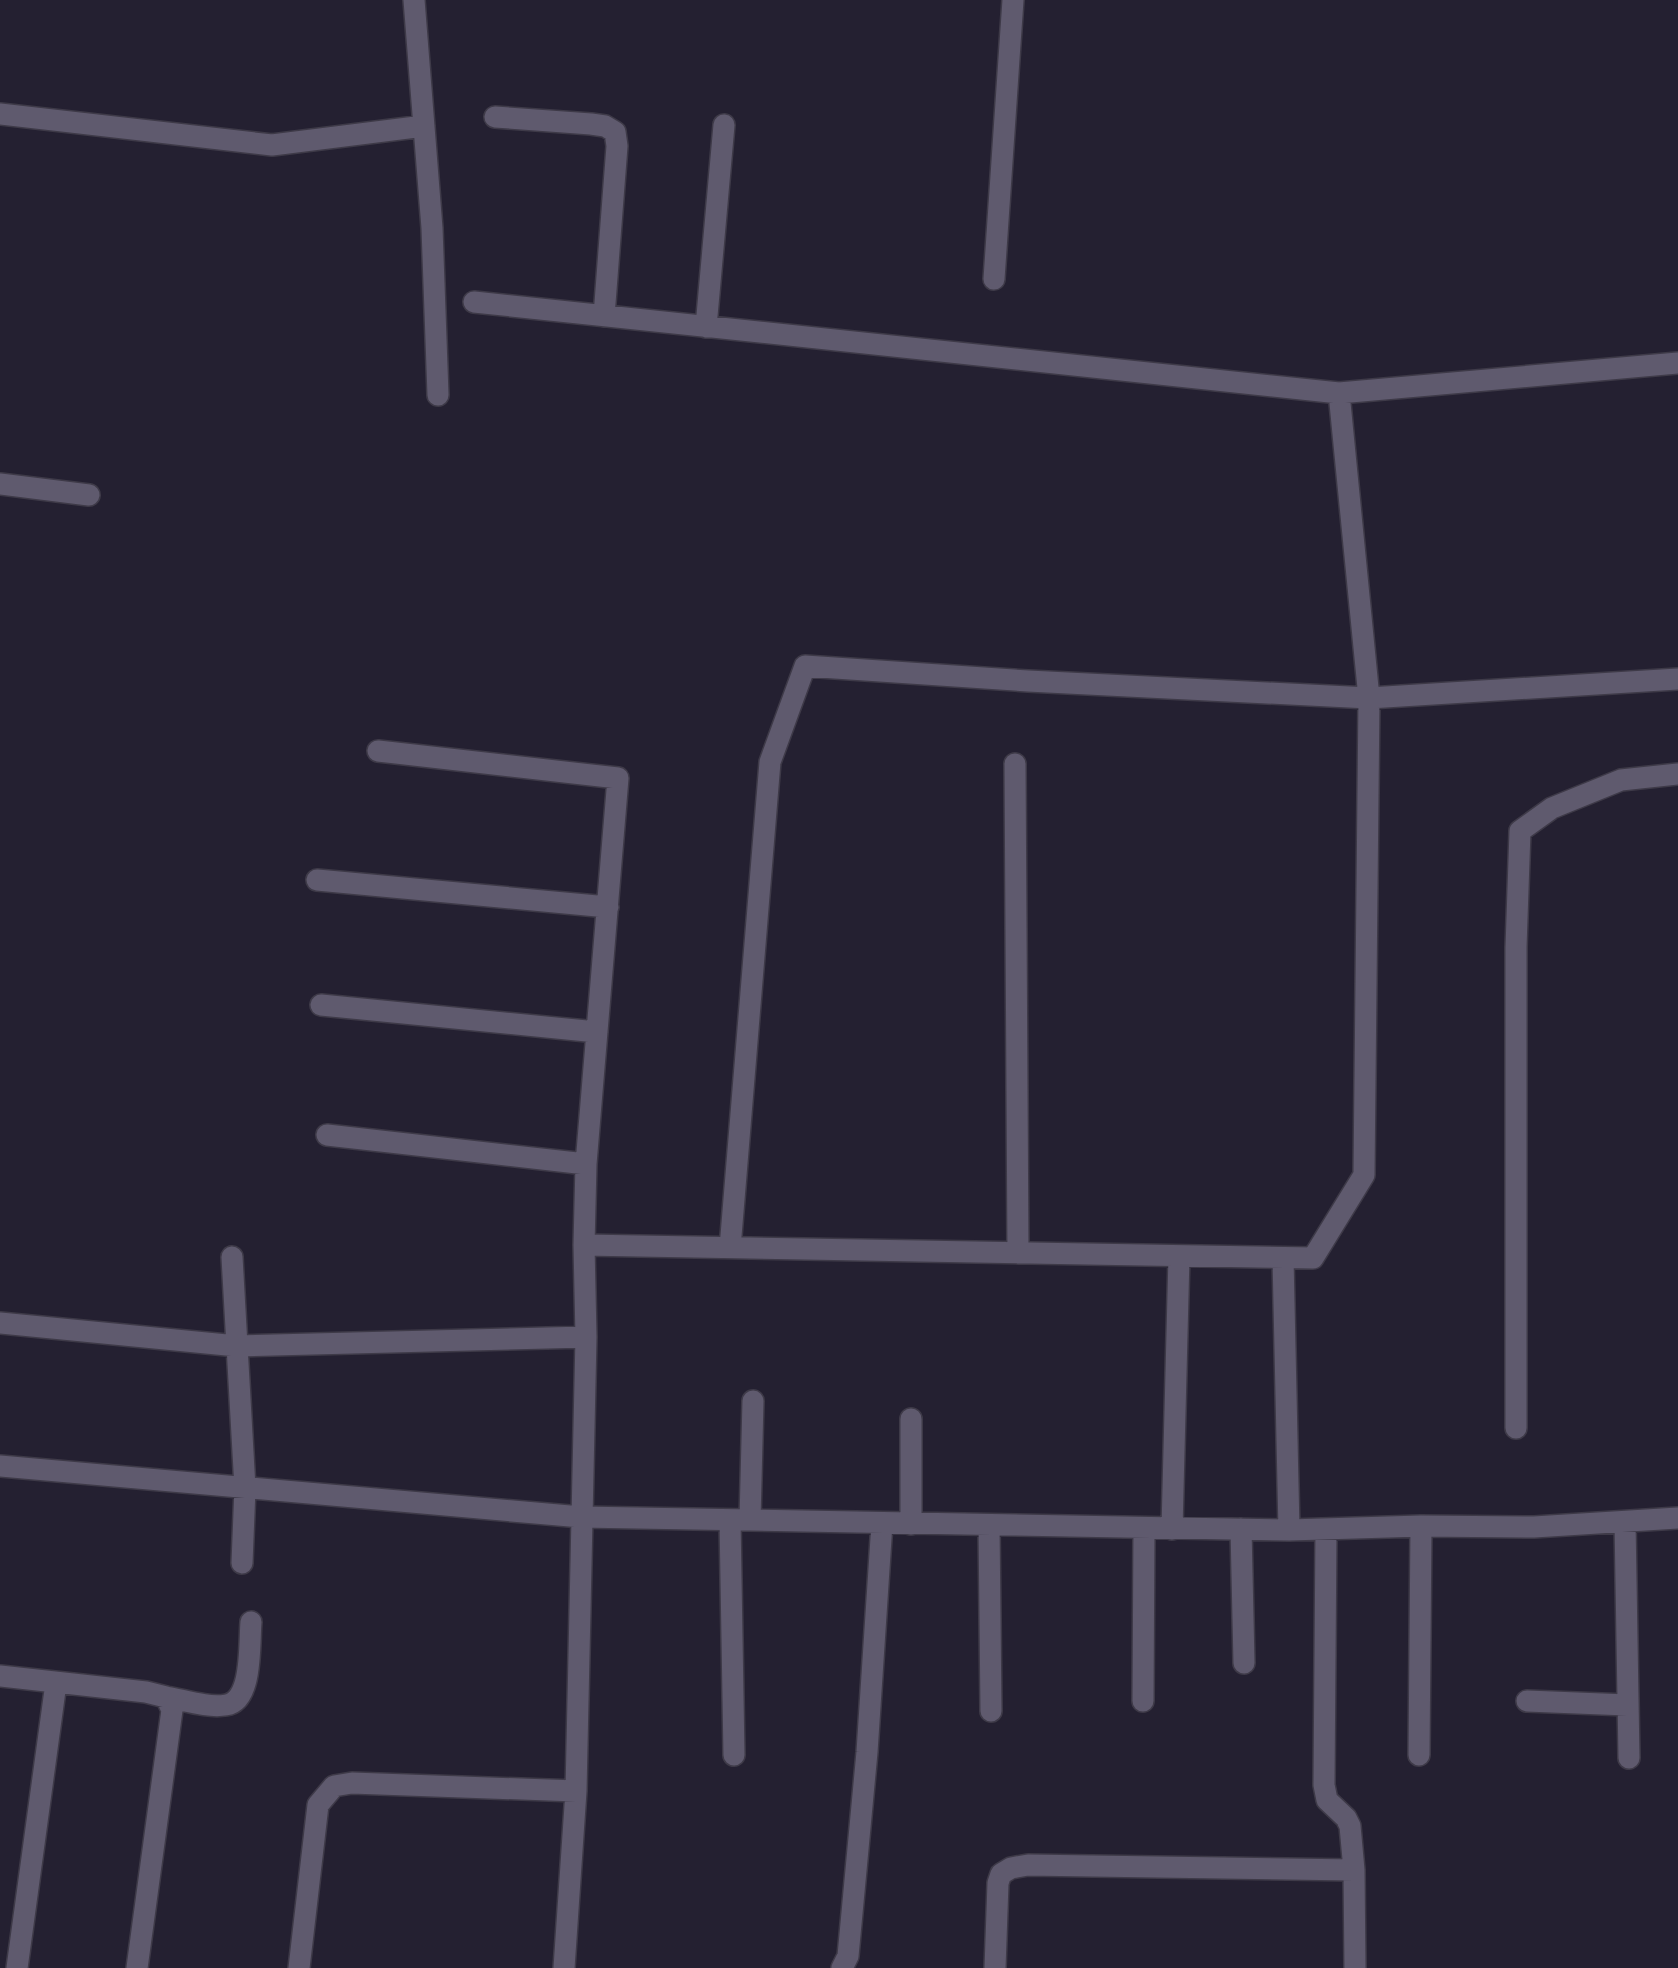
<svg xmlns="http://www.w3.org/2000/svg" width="1678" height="1968" font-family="Barlow,sans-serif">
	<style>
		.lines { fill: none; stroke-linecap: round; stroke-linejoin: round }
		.minor-casing { stroke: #3e3a48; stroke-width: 24 }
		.minor { stroke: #5f5a6e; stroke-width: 21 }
	</style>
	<rect width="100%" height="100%" fill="#242031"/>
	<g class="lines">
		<g class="minor-casing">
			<path id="minor" d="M414,0L432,228L438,395
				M0,114L272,145L424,126
				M495,117L591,124L605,126L615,132L617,146L604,316
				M994,279L1013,0
				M474,302L1339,393
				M706,327L724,125
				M0,484L89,495
				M378,751L618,778L586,1164L584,1245L586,1337L576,1791L564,1968
				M1015,764L1018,1253
				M317,880L608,907
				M321,1005L597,1032
				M327,1135L586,1164
				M584,1245L1313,1258L1364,1175L1369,698L1339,393L1678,363
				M730,1248L770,762L805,666L1028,681L1369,698L1678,679
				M232,1257L245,1488L242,1563
				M1283,1258L1289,1530
				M0,1323L237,1346L586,1337
				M1516,1428V947L1520,831L1552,808L1621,780L1678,774
				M0,1466L581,1517L1289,1530L1421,1526L1534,1527L1678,1518
				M730,1520L734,1755
				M750,1520L753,1401
				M1625,1522L1629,1758
				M911,1524V1419
				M989,1525L991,1711
				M1172,1529L1179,1256
				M1241,1529L1244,1663
				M1326,1530L1324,1785L1327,1800L1346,1818L1350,1826L1354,1870L1355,1968
				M0,1676L146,1692L166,1697L172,1710L137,1968
				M166,1697C184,1700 207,1708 226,1705C253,1701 249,1644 251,1622
				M1143,1701L1144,1529
				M1527,1701L1627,1705
				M1419,1755L1421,1526
				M17,1968L56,1683
				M299,1968L318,1805L334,1786L352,1783L576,1791
				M842,1968L848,1956L867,1752L882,1523
				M995,1968L998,1883L1001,1874L1011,1868L1028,1865L1354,1870"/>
		</g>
		<use href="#minor" class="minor"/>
	</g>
</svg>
